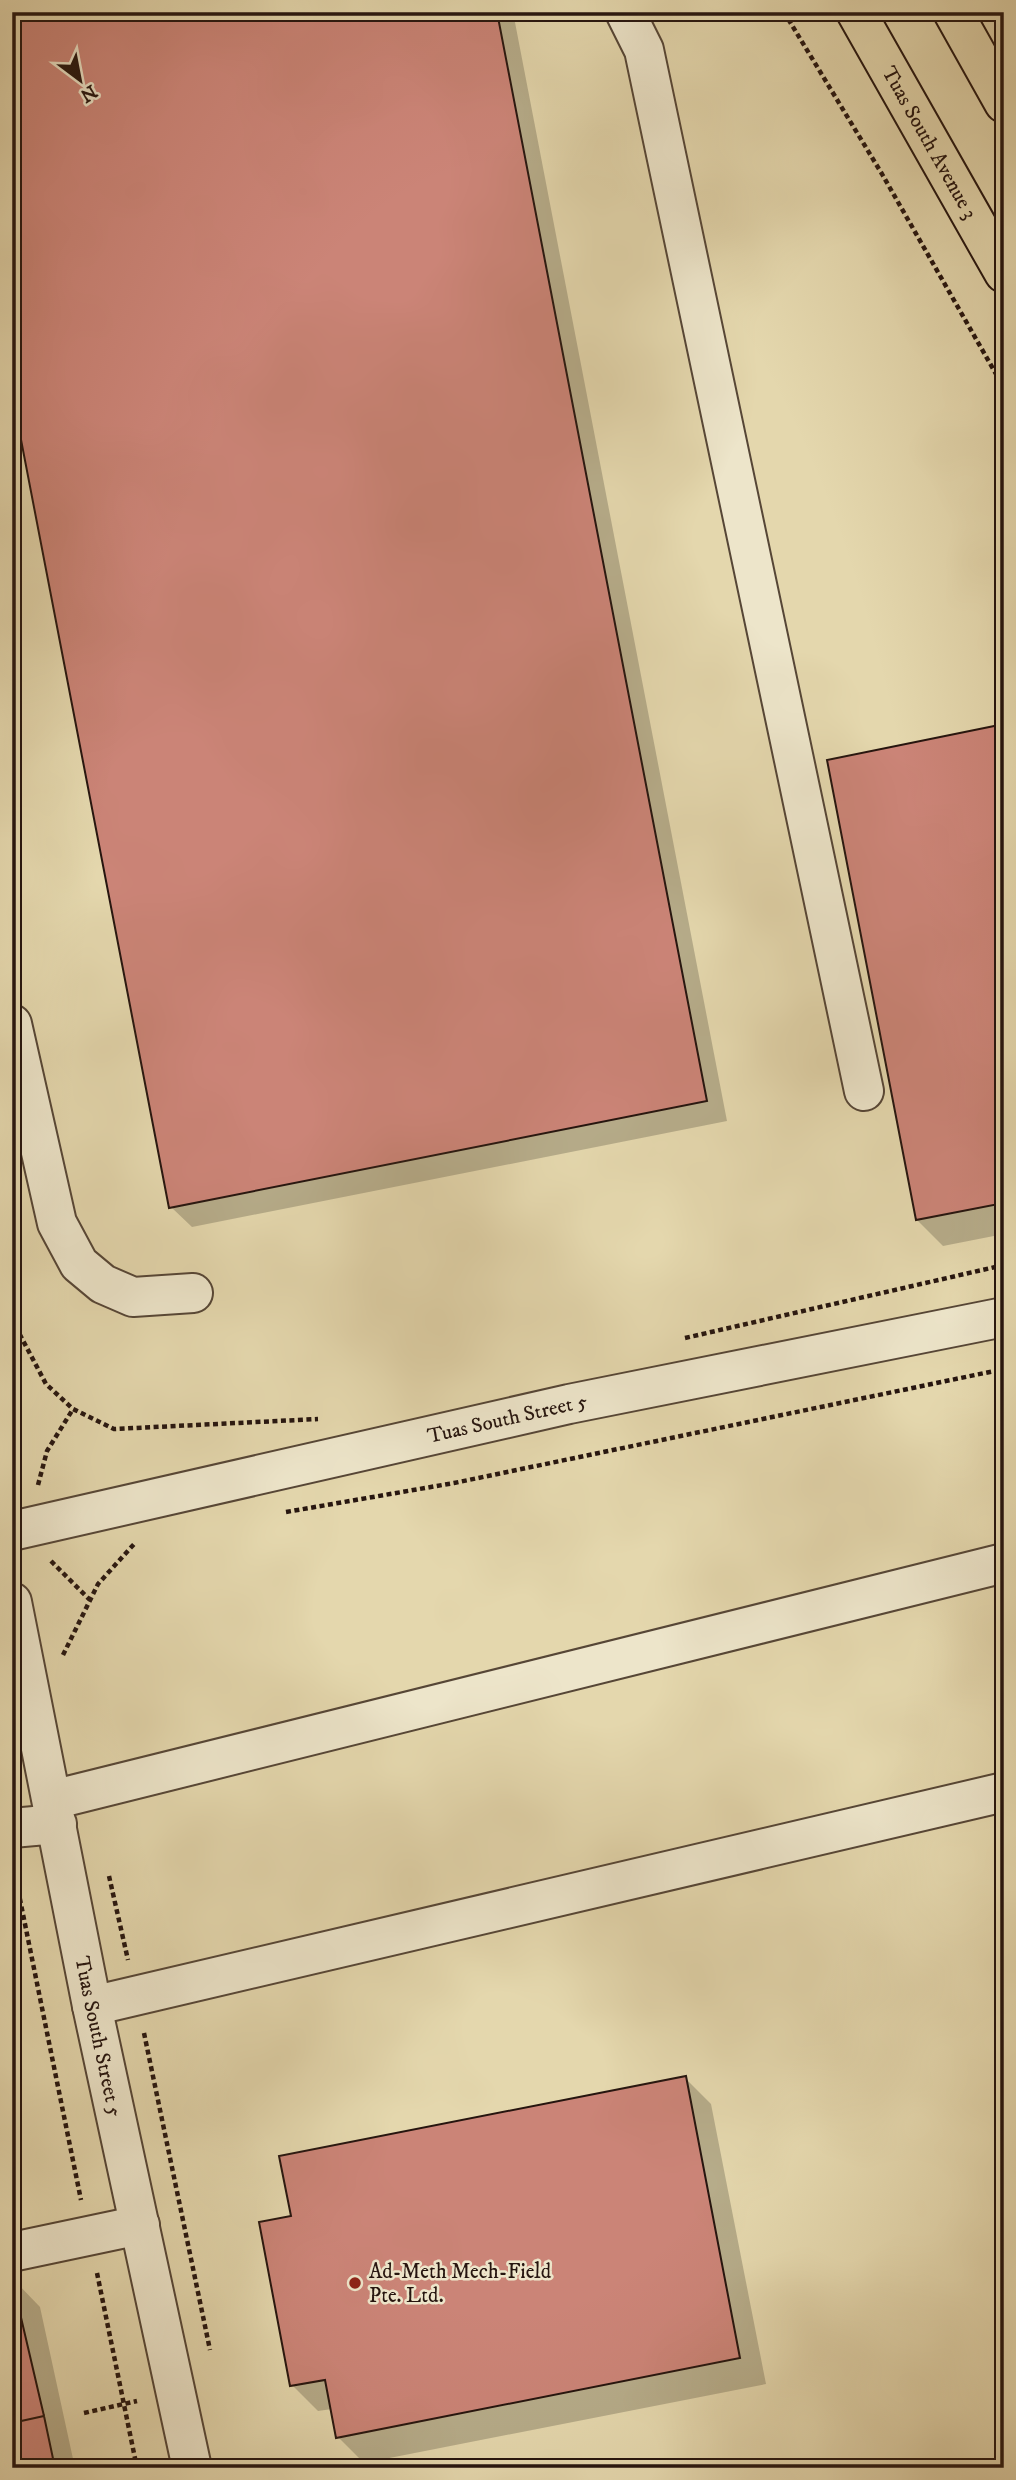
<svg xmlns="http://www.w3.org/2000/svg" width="1016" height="2480" font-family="'IM FELL DW Pica',serif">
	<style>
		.shadow { fill: #0003 }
		.building { fill: #cb8477; stroke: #26150f; stroke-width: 2 }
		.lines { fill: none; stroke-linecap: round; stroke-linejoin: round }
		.minor-casing { stroke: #564636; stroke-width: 42 }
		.major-casing { stroke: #26150f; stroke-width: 42 }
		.path { stroke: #26150f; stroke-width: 4.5; stroke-dasharray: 5 3.5; stroke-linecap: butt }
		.minor { stroke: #ede5ca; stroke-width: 38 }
		.major { stroke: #e4d7ad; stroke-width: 38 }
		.poi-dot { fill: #8f2418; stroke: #ede5ca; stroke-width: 2.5 }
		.labels { text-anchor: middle; stroke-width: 5; stroke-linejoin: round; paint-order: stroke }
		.street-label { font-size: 21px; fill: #26150f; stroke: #ede5ca }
		.poi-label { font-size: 21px; fill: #26150f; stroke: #ede5ca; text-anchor: start }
	</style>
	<rect width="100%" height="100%" fill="#e4d7ad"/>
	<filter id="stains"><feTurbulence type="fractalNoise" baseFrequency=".00286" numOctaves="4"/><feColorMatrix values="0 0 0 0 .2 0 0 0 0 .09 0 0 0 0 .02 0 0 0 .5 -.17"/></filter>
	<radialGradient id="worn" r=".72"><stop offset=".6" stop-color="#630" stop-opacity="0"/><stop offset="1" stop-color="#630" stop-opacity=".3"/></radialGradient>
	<path class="shadow" d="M12,12H513L727,1121L192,1227L171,1207Z
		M1004,726V1234L943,1246L917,1220Z
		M685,2078L711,2104L766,2384L364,2463L338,2437L332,2409L318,2411L292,2385L293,2217Z
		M14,2280L40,2307L75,2468H12Z"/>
	<path class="building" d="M12,12H497L707,1101L169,1208L12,393Z
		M1004,724V1203L916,1220L827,760Z
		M686,2076L740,2358L336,2438L325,2380L290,2386L259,2222L291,2216L279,2156Z
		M12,2279L44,2416L12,2423Z
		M44,2416L55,2468H12V2423Z"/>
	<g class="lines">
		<g class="minor-casing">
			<g id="minor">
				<path d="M625,12L644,50L864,1091"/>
				<path d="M12,1024L57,1223L79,1264L103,1284L133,1297L193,1293"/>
				<path id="s1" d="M12,1531L569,1404L1004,1317"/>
				<path id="s2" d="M12,1602L92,2006L192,2468"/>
				<path d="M52,1800L1004,1563"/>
				<path d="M12,1828L57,1824"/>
				<path d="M92,2006L1004,1792"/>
				<path d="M12,2252L140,2225"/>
			</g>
		</g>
		<g class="major-casing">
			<g id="major">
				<path id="s3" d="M856,12L1004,273"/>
				<path d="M953,12L1004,103"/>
			</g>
		</g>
		<path class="path" d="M784,12L882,174L1004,388
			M12,1301L19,1333L46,1384L73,1409L114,1429L318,1419
			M685,1338L1004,1265
			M38,1485L47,1451L73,1409
			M286,1512L454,1483L1004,1369
			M51,1561L90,1600
			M63,1655L98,1584L135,1543
			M13,1865L81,2200
			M109,1876L128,1960
			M144,2033L210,2350
			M97,2273L137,2468
			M84,2413L137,2401"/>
		<use href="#minor" class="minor"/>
		<use href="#major" class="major"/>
	</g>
	<circle class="poi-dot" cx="355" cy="2283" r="7"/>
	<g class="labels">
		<g class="street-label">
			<text dy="7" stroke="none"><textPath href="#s3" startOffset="150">Tuas South Avenue 3</textPath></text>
			<text dy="7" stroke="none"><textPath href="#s1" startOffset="508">Tuas South Street 5</textPath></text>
			<text dy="7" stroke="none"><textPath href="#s2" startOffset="443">Tuas South Street 5</textPath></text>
		</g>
		<g class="poi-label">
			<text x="369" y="2278">Ad-Meth Mech-Field<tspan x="369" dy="24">Pte. Ltd.</tspan></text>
		</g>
	</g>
	<rect width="1016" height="2480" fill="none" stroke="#e4d7ad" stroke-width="42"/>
	<rect x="14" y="14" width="988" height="2452" fill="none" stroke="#26150f" stroke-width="3.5"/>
	<rect x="21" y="21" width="974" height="2438" fill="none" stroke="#26150f" stroke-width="2"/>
	<g transform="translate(80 80) rotate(148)" stroke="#ede5ca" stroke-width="5" paint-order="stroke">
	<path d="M0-5L12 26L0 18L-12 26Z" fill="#26150f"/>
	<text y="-10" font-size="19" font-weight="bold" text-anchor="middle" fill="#26150f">N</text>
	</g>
	<rect width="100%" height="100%" filter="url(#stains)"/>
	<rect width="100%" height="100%" fill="url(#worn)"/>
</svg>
